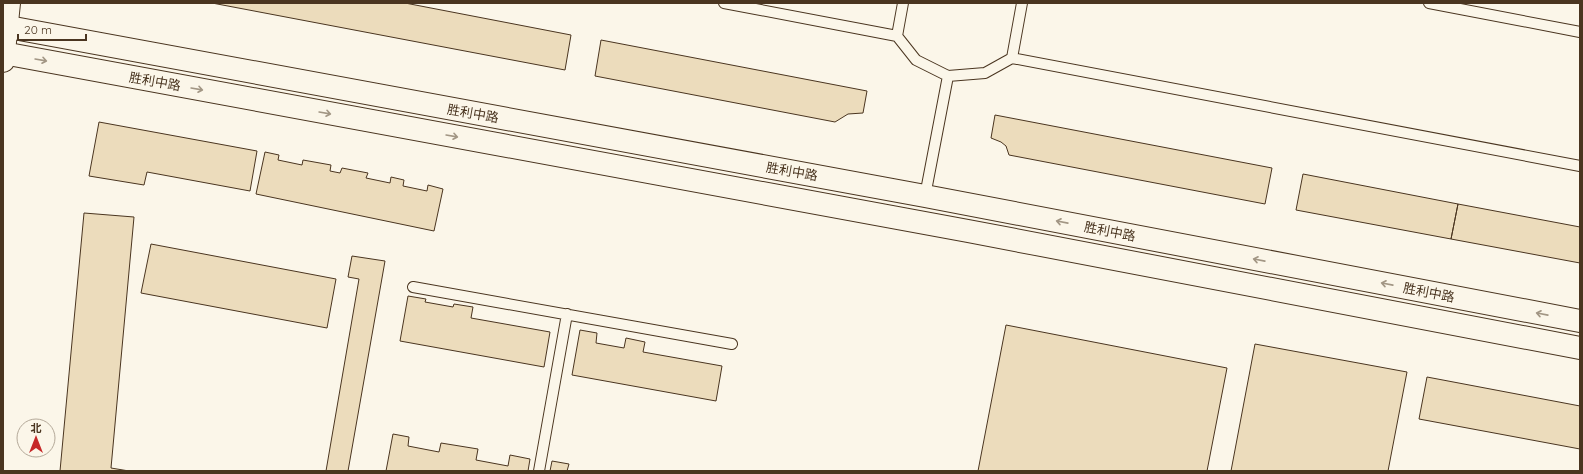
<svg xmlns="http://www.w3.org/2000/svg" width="1583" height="474" font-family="Quicksand,'Noto Sans SC',sans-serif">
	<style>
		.building { fill: #ecdcbc; stroke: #4a3520 }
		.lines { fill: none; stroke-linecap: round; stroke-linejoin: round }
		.service-casing { stroke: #4a3520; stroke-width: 12 }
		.tertiary-casing { stroke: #4a3520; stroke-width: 24 }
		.primary-casing { stroke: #4a3520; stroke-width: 24 }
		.service { stroke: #fbf6e9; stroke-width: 10 }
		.tertiary { stroke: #fbf6e9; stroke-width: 22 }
		.primary { stroke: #fbf6e9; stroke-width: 22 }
		.oneway { stroke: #a29684 }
		.labels { text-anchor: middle; stroke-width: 3; stroke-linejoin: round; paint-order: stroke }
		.street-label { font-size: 13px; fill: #4a3520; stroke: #fbf6e9 }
	</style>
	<rect width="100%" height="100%" fill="#fbf6e9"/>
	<path class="building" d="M212,3H405L571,35L565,70Z
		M601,40L867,91L863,113L848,114L835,122L595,76Z
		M995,115L1272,168L1265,204L1009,155L1006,146L1001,142L991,138Z
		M99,122L257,151L250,191L147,172L144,185L89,176Z
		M265,152L279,155L278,160L302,165L303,160L331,165L330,171L340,173L342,168L368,173L366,178L390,183L391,177L404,180L403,186L427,191L428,185L443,189L434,231L256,194Z
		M1303,174L1458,204L1451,239L1296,210Z
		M1458,204L1580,227V263L1451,239Z
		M84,213L134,217L111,468L129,471H60Z
		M151,244L336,279L327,328L141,293Z
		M352,256L385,261L348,471H326L359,279L348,277Z
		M408,296L426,299L425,302L453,307L454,304L473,307L471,318L550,332L544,367L400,341Z
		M1006,325L1227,368L1207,471H978Z
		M580,330L597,333L596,343L624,348L626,338L645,342L643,352L722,366L716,401L572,375Z
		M1255,344L1407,372L1388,471H1231Z
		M1427,377L1580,406V449L1419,419Z
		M393,434L409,437L408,446L439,452L441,443L478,449L476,460L508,466L510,455L530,459L528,471H386Z
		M552,461L569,464L567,471H550Z"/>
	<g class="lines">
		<g class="service-casing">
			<path id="service" d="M724,3L897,36L916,60L948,76L985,73L1012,58L1580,166
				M1429,3L1580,32
				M897,36L903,3
				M1012,58L1022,3
				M925,196L948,76
				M413,287L732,344
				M539,471L567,314"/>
		</g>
		<g class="tertiary-casing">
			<path id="tertiary" d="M3,26L925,196L1580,321
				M3,53L968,231L1580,348"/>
		</g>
		<g class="primary-casing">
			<path id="primary" d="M3,61L9,3"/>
		</g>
		<use href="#service" class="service"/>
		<use href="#tertiary" class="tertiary"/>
		<use href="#primary" class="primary"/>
	</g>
	<defs><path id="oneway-shaft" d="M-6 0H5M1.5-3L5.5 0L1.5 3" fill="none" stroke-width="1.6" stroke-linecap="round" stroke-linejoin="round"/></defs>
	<g class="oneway">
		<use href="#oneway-shaft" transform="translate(41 60) rotate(10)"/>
		<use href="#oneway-shaft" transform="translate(197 89) rotate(10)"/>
		<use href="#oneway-shaft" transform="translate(325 113) rotate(10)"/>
		<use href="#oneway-shaft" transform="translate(452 136) rotate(10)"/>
		<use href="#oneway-shaft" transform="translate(1062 222) rotate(-169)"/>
		<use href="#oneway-shaft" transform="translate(1259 260) rotate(-169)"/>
		<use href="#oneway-shaft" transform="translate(1387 284) rotate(-169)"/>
		<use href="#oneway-shaft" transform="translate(1542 314) rotate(-169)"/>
	</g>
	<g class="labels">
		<g class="street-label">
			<text transform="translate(155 81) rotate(10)" y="5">胜利中路</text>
			<text transform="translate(473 113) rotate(10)" y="5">胜利中路</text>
			<text transform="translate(792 171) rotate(10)" y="5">胜利中路</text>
			<text transform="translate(1110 231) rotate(11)" y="5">胜利中路</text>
			<text transform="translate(1429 292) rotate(11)" y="5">胜利中路</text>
		</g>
	</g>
	<rect width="1583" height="474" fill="none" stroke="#4a3520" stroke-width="8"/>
	<g transform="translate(36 438)"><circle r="19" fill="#fbf6e9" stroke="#b4a999"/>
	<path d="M0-3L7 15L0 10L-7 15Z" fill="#c62828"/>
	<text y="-6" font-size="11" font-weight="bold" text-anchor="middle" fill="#4a3520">北</text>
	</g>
	<path d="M18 34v6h68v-6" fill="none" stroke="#4a3520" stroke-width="2"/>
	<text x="24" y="34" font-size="12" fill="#4a3520" stroke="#fbf6e9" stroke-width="3" paint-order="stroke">20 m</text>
</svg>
